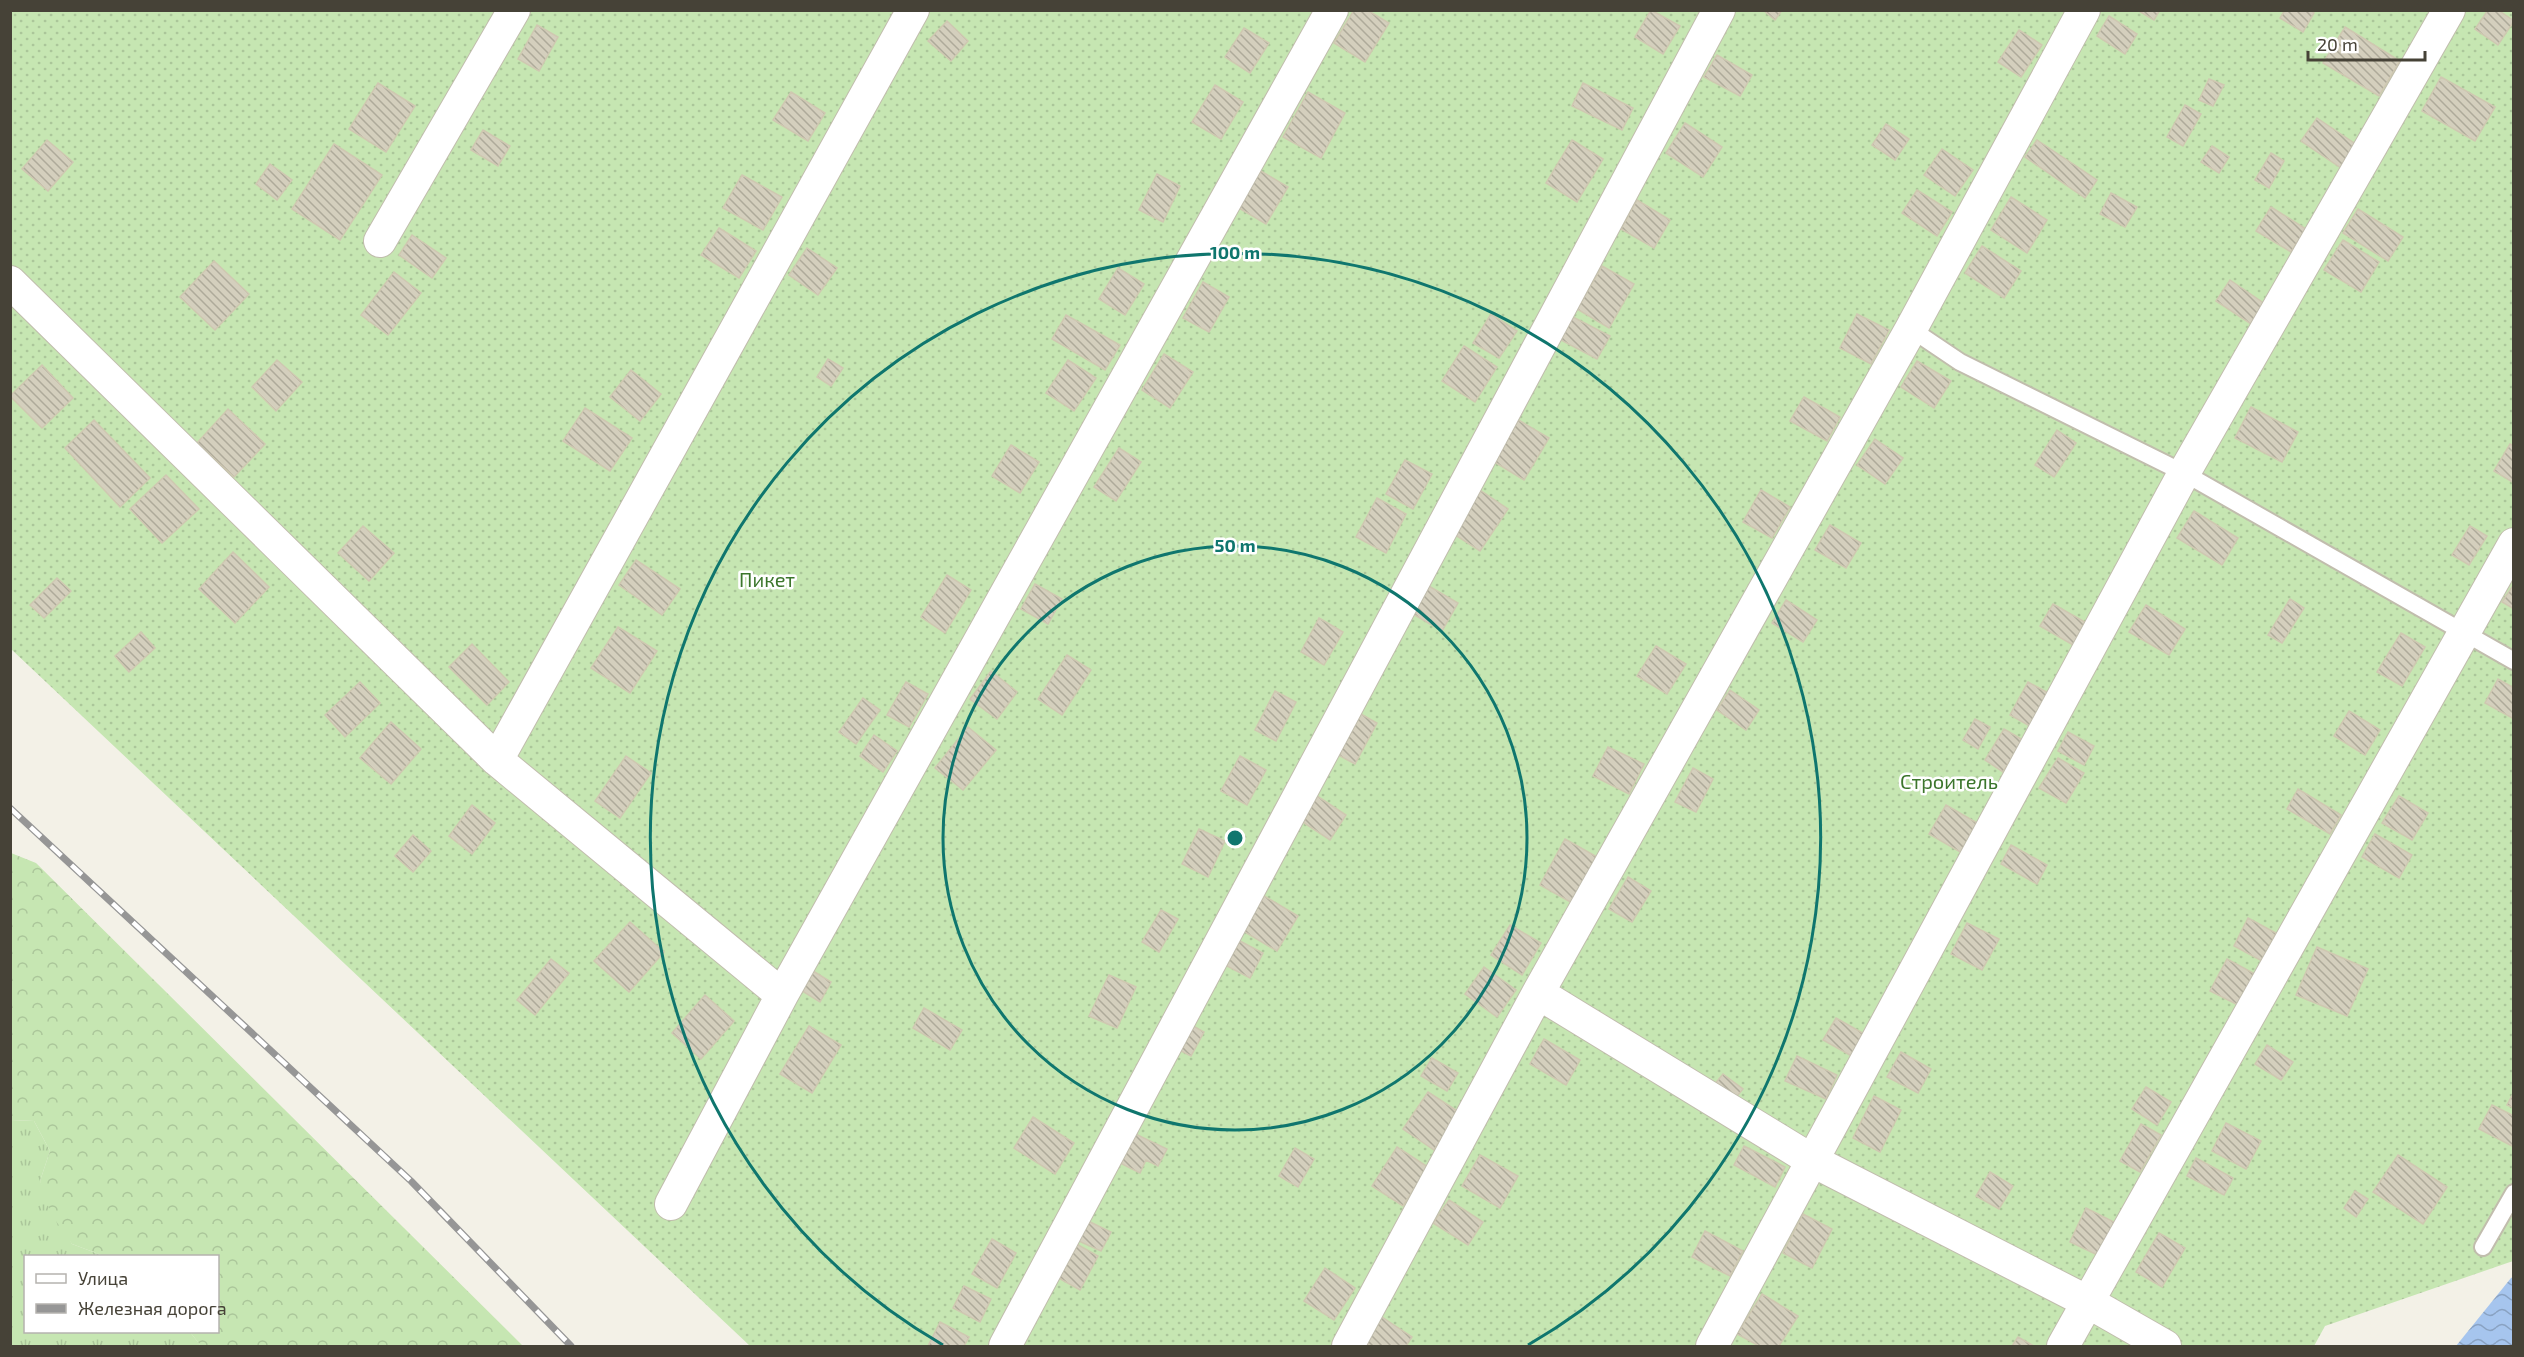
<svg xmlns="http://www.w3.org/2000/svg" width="2524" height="1357" font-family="'Exo 2',sans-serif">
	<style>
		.grass { fill: url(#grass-tufts) }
		.forest { fill: url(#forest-crowns) }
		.garden { fill: url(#garden-dots) }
		.water { fill: url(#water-waves) }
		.building { fill: url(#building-back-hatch); stroke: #cfc8b1; stroke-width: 1.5 }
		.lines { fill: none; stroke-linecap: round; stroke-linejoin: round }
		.lane-casing { stroke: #c1bdad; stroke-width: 20 }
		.street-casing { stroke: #c1bdad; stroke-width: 34 }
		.lane { stroke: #fff; stroke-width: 16 }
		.street { stroke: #fff; stroke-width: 32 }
		.rail-casing { stroke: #969696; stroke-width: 7 }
		.rail { stroke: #fff; stroke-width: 4.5; stroke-dasharray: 14; stroke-linecap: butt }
		.ring { fill: none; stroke: #0f766e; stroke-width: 3 }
		.labels { text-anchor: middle; stroke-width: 5; stroke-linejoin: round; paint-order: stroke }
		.park-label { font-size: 20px; fill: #3c762c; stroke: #fff }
		.centre { fill: #0f766e; stroke: #fff; stroke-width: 3 }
		.ring-label { font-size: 18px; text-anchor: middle; font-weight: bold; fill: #0f766e; stroke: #fff; stroke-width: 5; stroke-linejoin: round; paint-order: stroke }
	</style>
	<defs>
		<pattern id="grass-tufts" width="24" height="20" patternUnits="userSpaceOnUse" patternTransform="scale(1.5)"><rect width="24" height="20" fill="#c6e6b2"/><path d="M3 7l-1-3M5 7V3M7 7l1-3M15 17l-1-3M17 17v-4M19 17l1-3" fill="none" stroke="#abc69a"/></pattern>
		<pattern id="forest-crowns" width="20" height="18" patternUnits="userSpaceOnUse" patternTransform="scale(1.5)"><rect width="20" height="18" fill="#c6e6b2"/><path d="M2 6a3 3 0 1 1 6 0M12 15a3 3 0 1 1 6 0" fill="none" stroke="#abc69a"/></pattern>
		<pattern id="garden-dots" width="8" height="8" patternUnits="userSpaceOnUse" patternTransform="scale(1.5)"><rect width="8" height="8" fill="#c6e6b2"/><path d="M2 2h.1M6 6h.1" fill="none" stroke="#abc69a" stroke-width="1.8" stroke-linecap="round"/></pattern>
		<pattern id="water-waves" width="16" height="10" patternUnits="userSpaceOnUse" patternTransform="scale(1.5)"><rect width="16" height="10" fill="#a6c5ee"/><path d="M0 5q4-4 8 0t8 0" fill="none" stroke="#89a2c2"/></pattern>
		<pattern id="building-back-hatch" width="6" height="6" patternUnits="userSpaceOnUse" patternTransform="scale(1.5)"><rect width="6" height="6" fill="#d4cfbd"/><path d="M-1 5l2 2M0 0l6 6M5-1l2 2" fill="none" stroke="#aeaa9a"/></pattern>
	</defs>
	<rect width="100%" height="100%" fill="#f3f1e7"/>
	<path class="grass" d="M11,1120L34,1121L50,1151L40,1181L72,1244L104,1256H26V1332H190L201,1346H11Z"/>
	<path class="forest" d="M11,853L36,863L523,1346H201L190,1332H218V1256H104L72,1244L51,1214L40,1181L50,1151L34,1121L11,1120Z"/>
	<path class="garden" d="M10,11H1720L1004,1346H750L11,649Z
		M1722,11H2513V1261L2325,1326L2314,1346H1006Z"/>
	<path class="water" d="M2513,1277V1346H2456L2511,1278Z"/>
	<path class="building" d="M1354,10H1367L1389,23L1365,62L1334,43Z
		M1651,10L1680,26L1663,54L1635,37Z
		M1763,10H1782L1775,20Z
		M2137,10H2160L2154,20Z
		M2285,10H2310L2314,13L2303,32L2280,18Z
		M2488,10H2498L2514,21L2498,45L2475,29Z
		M2109,16L2137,34L2125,54L2097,36Z
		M947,21L968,41L951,61L928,41Z
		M537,25L558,37L539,71L518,59Z
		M2345,27L2400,61L2379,96L2323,63Z
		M1244,28L1269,43L1250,73L1225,57Z
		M2019,30L2042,45L2021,77L1998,62Z
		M1717,55L1752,75L1740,96L1704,77Z
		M2441,77L2495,107L2475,141L2422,111Z
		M2209,79L2224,85L2213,106L2199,100Z
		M378,83L415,106L386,152L349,129Z
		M1583,83L1633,108L1622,130L1572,106Z
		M1215,85L1243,102L1221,139L1192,122Z
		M791,92L825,113L808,141L773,120Z
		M1308,92L1345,113L1321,158L1283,137Z
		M2185,105L2201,114L2183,146L2167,137Z
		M2317,118L2357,145L2341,168L2301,141Z
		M1685,123L1722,147L1703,177L1666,153Z
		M1886,124L1909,139L1895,160L1872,145Z
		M483,130L510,146L498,166L471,150Z
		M47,140L73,162L48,191L22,169Z
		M1572,140L1603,159L1577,202L1546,183Z
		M2037,140L2097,180L2085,198L2025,157Z
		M334,144L382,175L340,240L292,209Z
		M2212,146L2229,157L2219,173L2201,162Z
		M1942,149L1973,170L1955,196L1924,175Z
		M2271,153L2284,161L2269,188L2255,180Z
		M270,164L292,180L277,200L256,184Z
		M1259,170L1288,187L1266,224L1237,207Z
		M1157,174L1180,186L1163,222L1139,210Z
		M742,175L782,197L763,230L723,208Z
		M1917,190L1952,212L1937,236L1902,213Z
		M2111,193L2137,207L2125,227L2100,214Z
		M2011,197L2047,220L2027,253L1991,230Z
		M1637,200L1670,220L1654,248L1621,229Z
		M2271,207L2306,229L2291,252L2256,231Z
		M2358,209L2403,237L2388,261L2343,233Z
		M719,228L756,251L739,278L701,255Z
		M412,235L446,258L432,278L399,255Z
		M2343,240L2379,262L2361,292L2324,270Z
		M1982,246L2021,271L2004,298L1965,273Z
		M807,248L837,268L818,295L789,275Z
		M214,261L249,294L215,330L180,297Z
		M1602,266L1634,284L1609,328L1577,309Z
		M1118,268L1144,284L1125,315L1099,299Z
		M394,272L421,293L388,335L361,315Z
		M2230,280L2265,304L2251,324L2216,301Z
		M1203,282L1229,297L1209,332L1183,318Z
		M1491,314L1517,331L1499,358L1473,343Z
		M1857,314L1889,330L1871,364L1840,348Z
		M1066,315L1120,345L1105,370L1052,339Z
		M1571,316L1610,336L1597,359L1559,339Z
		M1464,346L1497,367L1475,402L1442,381Z
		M1164,354L1193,372L1170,408L1142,390Z
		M828,359L843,368L831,386L817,377Z
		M277,360L302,382L276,411L252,387Z
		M1068,360L1096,378L1074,411L1046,393Z
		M1917,361L1951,381L1934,408L1901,387Z
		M42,365L73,398L42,428L10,396Z
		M631,370L661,394L640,421L610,397Z
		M1804,397L1840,417L1827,441L1790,421Z
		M2251,407L2298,432L2282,462L2235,438Z
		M585,408L632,438L610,471L563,441Z
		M228,409L265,444L234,477L197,443Z
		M1515,418L1549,438L1524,480L1491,460Z
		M94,420L150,478L120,507L65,448Z
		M2057,430L2076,443L2054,477L2035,465Z
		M1875,439L1903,458L1885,484L1857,465Z
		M2510,444L2514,446V483L2494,471Z
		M1011,445L1039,462L1020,493L992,476Z
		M1119,448L1141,462L1116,501L1094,487Z
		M1405,460L1432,474L1413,509L1386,494Z
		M166,475L199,509L162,543L130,509Z
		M1474,486L1508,509L1480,551L1446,529Z
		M1761,490L1790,507L1772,538L1743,522Z
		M1377,498L1406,514L1386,553L1356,537Z
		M2194,511L2238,538L2222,565L2177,538Z
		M1830,525L1861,543L1846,568L1815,550Z
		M363,526L394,553L369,581L338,553Z
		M2470,526L2487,536L2469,565L2452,555Z
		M233,552L269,587L235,623L199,589Z
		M636,560L680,589L662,615L619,585Z
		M947,575L971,590L945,633L921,617Z
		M57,578L71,591L44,618L30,605Z
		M1035,584L1062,599L1048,624L1021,609Z
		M2514,584V609L2502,602Z
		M1427,585L1458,603L1442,631L1411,613Z
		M2290,599L2304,608L2282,643L2268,635Z
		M1786,600L1817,620L1803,642L1772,623Z
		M2053,604L2085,622L2073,645L2040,626Z
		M2146,605L2185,629L2169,655L2129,632Z
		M1319,618L1343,632L1324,665L1301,652Z
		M618,627L657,651L630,693L591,668Z
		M141,632L155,648L129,672L115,656Z
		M2401,633L2425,647L2402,686L2377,672Z
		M472,644L509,682L487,705L449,667Z
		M1656,646L1686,664L1667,694L1637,676Z
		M1067,655L1091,670L1062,715L1038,699Z
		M991,671L1017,692L997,719L970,699Z
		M2498,679L2514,688V719L2485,703Z
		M360,682L380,703L345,737L325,715Z
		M906,682L928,694L909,727L887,715Z
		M2028,682L2054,696L2035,729L2010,715Z
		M1730,690L1759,710L1746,730L1717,710Z
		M1275,691L1296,702L1276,741L1255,730Z
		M863,698L880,710L856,744L839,732Z
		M1352,709L1377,723L1355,764L1329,750Z
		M2349,711L2380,730L2365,755L2334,736Z
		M1975,719L1990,727L1978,749L1963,740Z
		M391,722L421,749L391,784L360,758Z
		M968,727L996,750L963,790L935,768Z
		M2004,729L2023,740L2003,772L1985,760Z
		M2068,732L2094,746L2084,765L2058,751Z
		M874,735L897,751L883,772L860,756Z
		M1608,747L1644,764L1629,794L1593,776Z
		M626,756L651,773L620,818L595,801Z
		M1240,756L1266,770L1247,805L1221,791Z
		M2058,758L2084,773L2066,803L2039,788Z
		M1693,768L1713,779L1696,812L1675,802Z
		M2298,789L2341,815L2330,834L2287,809Z
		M1311,792L1346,815L1330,840L1295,817Z
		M2399,796L2428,813L2412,840L2382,823Z
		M472,805L495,823L472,854L449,836Z
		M1946,805L1979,824L1962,853L1929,834Z
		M1199,829L1225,841L1208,877L1182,864Z
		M2375,834L2412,855L2399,878L2362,857Z
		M413,835L431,851L413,872L395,856Z
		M1565,839L1599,858L1574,904L1540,885Z
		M2011,845L2047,865L2037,884L2001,864Z
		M1628,877L1651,891L1632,922L1609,909Z
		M1254,890L1298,916L1277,951L1233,925Z
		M1161,910L1178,919L1159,952L1142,942Z
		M2248,918L2276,933L2262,961L2234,946Z
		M630,922L664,952L629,992L594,961Z
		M1967,923L1999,939L1982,970L1951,954Z
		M1510,925L1541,943L1522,975L1491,955Z
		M1238,940L1263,953L1250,978L1225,965Z
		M2317,947L2368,969L2347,1016L2296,995Z
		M551,959L569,973L535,1015L517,1000Z
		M2227,959L2255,974L2238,1005L2210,991Z
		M805,966L831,982L820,1002L794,986Z
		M1484,967L1516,990L1497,1017L1465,994Z
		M1109,975L1136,987L1117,1028L1089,1016Z
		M705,995L734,1021L701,1059L672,1033Z
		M924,1008L962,1030L950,1050L913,1028Z
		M1836,1018L1868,1036L1855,1058L1823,1040Z
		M1186,1022L1204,1032L1191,1056L1173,1047Z
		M809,1026L841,1045L812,1093L780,1074Z
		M1544,1039L1580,1060L1566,1085L1530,1064Z
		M2267,1045L2293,1062L2281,1080L2255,1064Z
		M1901,1052L1931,1069L1918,1093L1887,1077Z
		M1797,1056L1837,1075L1826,1099L1785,1081Z
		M1432,1058L1458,1073L1447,1091L1421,1076Z
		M1723,1074L1743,1089L1733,1101L1713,1086Z
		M2146,1087L2171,1102L2157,1125L2132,1109Z
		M1428,1092L1459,1112L1434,1150L1403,1129Z
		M2514,1092V1108L2507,1105Z
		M1874,1096L1901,1110L1880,1152L1853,1138Z
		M2492,1105L2514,1116V1147L2479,1129Z
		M1033,1117L1074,1143L1055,1174L1014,1148Z
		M2226,1123L2261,1141L2246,1169L2212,1151Z
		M2141,1124L2161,1135L2140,1172L2120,1161Z
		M1125,1129L1167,1149L1158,1166L1146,1160L1140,1173L1110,1158Z
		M1744,1146L1785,1167L1775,1187L1734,1165Z
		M1397,1147L1428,1167L1403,1206L1372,1186Z
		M1295,1148L1314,1159L1298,1187L1279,1176Z
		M1480,1155L1518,1176L1500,1208L1462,1186Z
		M2398,1155L2447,1187L2423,1224L2373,1192Z
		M2196,1158L2233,1178L2224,1195L2187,1176Z
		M1990,1172L2013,1186L1999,1209L1976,1196Z
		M2355,1191L2368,1199L2356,1217L2344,1208Z
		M1449,1200L1483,1222L1468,1245L1433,1223Z
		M2086,1208L2122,1226L2106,1259L2070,1242Z
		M1803,1214L1832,1229L1812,1268L1783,1253Z
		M1084,1219L1111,1232L1101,1251L1074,1239Z
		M1705,1231L1743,1251L1730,1276L1692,1257Z
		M2159,1233L2185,1248L2162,1287L2136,1272Z
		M1064,1237L1098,1256L1080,1290L1046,1271Z
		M992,1239L1016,1253L997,1288L972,1274Z
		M1325,1268L1355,1288L1334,1320L1304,1301Z
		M964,1286L991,1299L980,1322L953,1308Z
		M1762,1294L1798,1316L1779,1346H1759L1737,1334Z
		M1382,1317L1412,1337L1406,1346H1363Z
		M940,1322L969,1337L964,1346H928Z
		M2018,1337L2034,1346H2012Z"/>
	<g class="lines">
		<g class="lane-casing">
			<path id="lane" d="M1911,329L1960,362L2184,473L2514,661
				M2483,1247L2514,1193"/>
		</g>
		<g class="street-casing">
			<path id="street" d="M380,241L514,10
				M10,282L497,760L782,995L1332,10
				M497,760L913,10
				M1538,993L1813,1161L2088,1302L2165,1346
				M671,1204L782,995
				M1005,1346L1719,10
				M1348,1346L1538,993L1911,329L2084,10
				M1712,1346L2184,473L2449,10
				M2063,1346L2514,544"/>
		</g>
		<use href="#lane" class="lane"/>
		<use href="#street" class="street"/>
		<g class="rail-casing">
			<path id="rail" d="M10,808L411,1181L571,1346"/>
		</g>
		<use href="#rail" class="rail"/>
	</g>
	<g class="ring">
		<circle cx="1235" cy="838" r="292"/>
		<path d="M943 1345A585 585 0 1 1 1528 1345"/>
	</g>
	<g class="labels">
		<g class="park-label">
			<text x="767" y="587">Пикет</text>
			<text x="1949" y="789">Строитель</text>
		</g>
	</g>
	<circle cx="1235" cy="838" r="9" class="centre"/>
	<g class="ring-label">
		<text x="1235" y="259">100 m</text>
		<text x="1235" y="552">50 m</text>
	</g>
	<rect width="2524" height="1357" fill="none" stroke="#464237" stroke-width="24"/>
	<rect x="24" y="1255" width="195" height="78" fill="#ffffff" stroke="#b5b3af" stroke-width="1.5"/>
	<rect x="36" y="1274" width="30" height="9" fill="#ffffff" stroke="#b5b3af" stroke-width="1.5"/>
	<text x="78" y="1285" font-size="18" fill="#464237">Улица</text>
	<rect x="36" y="1304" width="30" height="9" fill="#969696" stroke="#b5b3af" stroke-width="1.5"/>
	<text x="78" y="1315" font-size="18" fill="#464237">Железная дорога</text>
	<path d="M2308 51v9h117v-9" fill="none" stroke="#464237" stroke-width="3"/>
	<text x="2317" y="51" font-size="18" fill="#464237" stroke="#ffffff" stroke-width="4.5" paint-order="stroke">20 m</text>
</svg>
